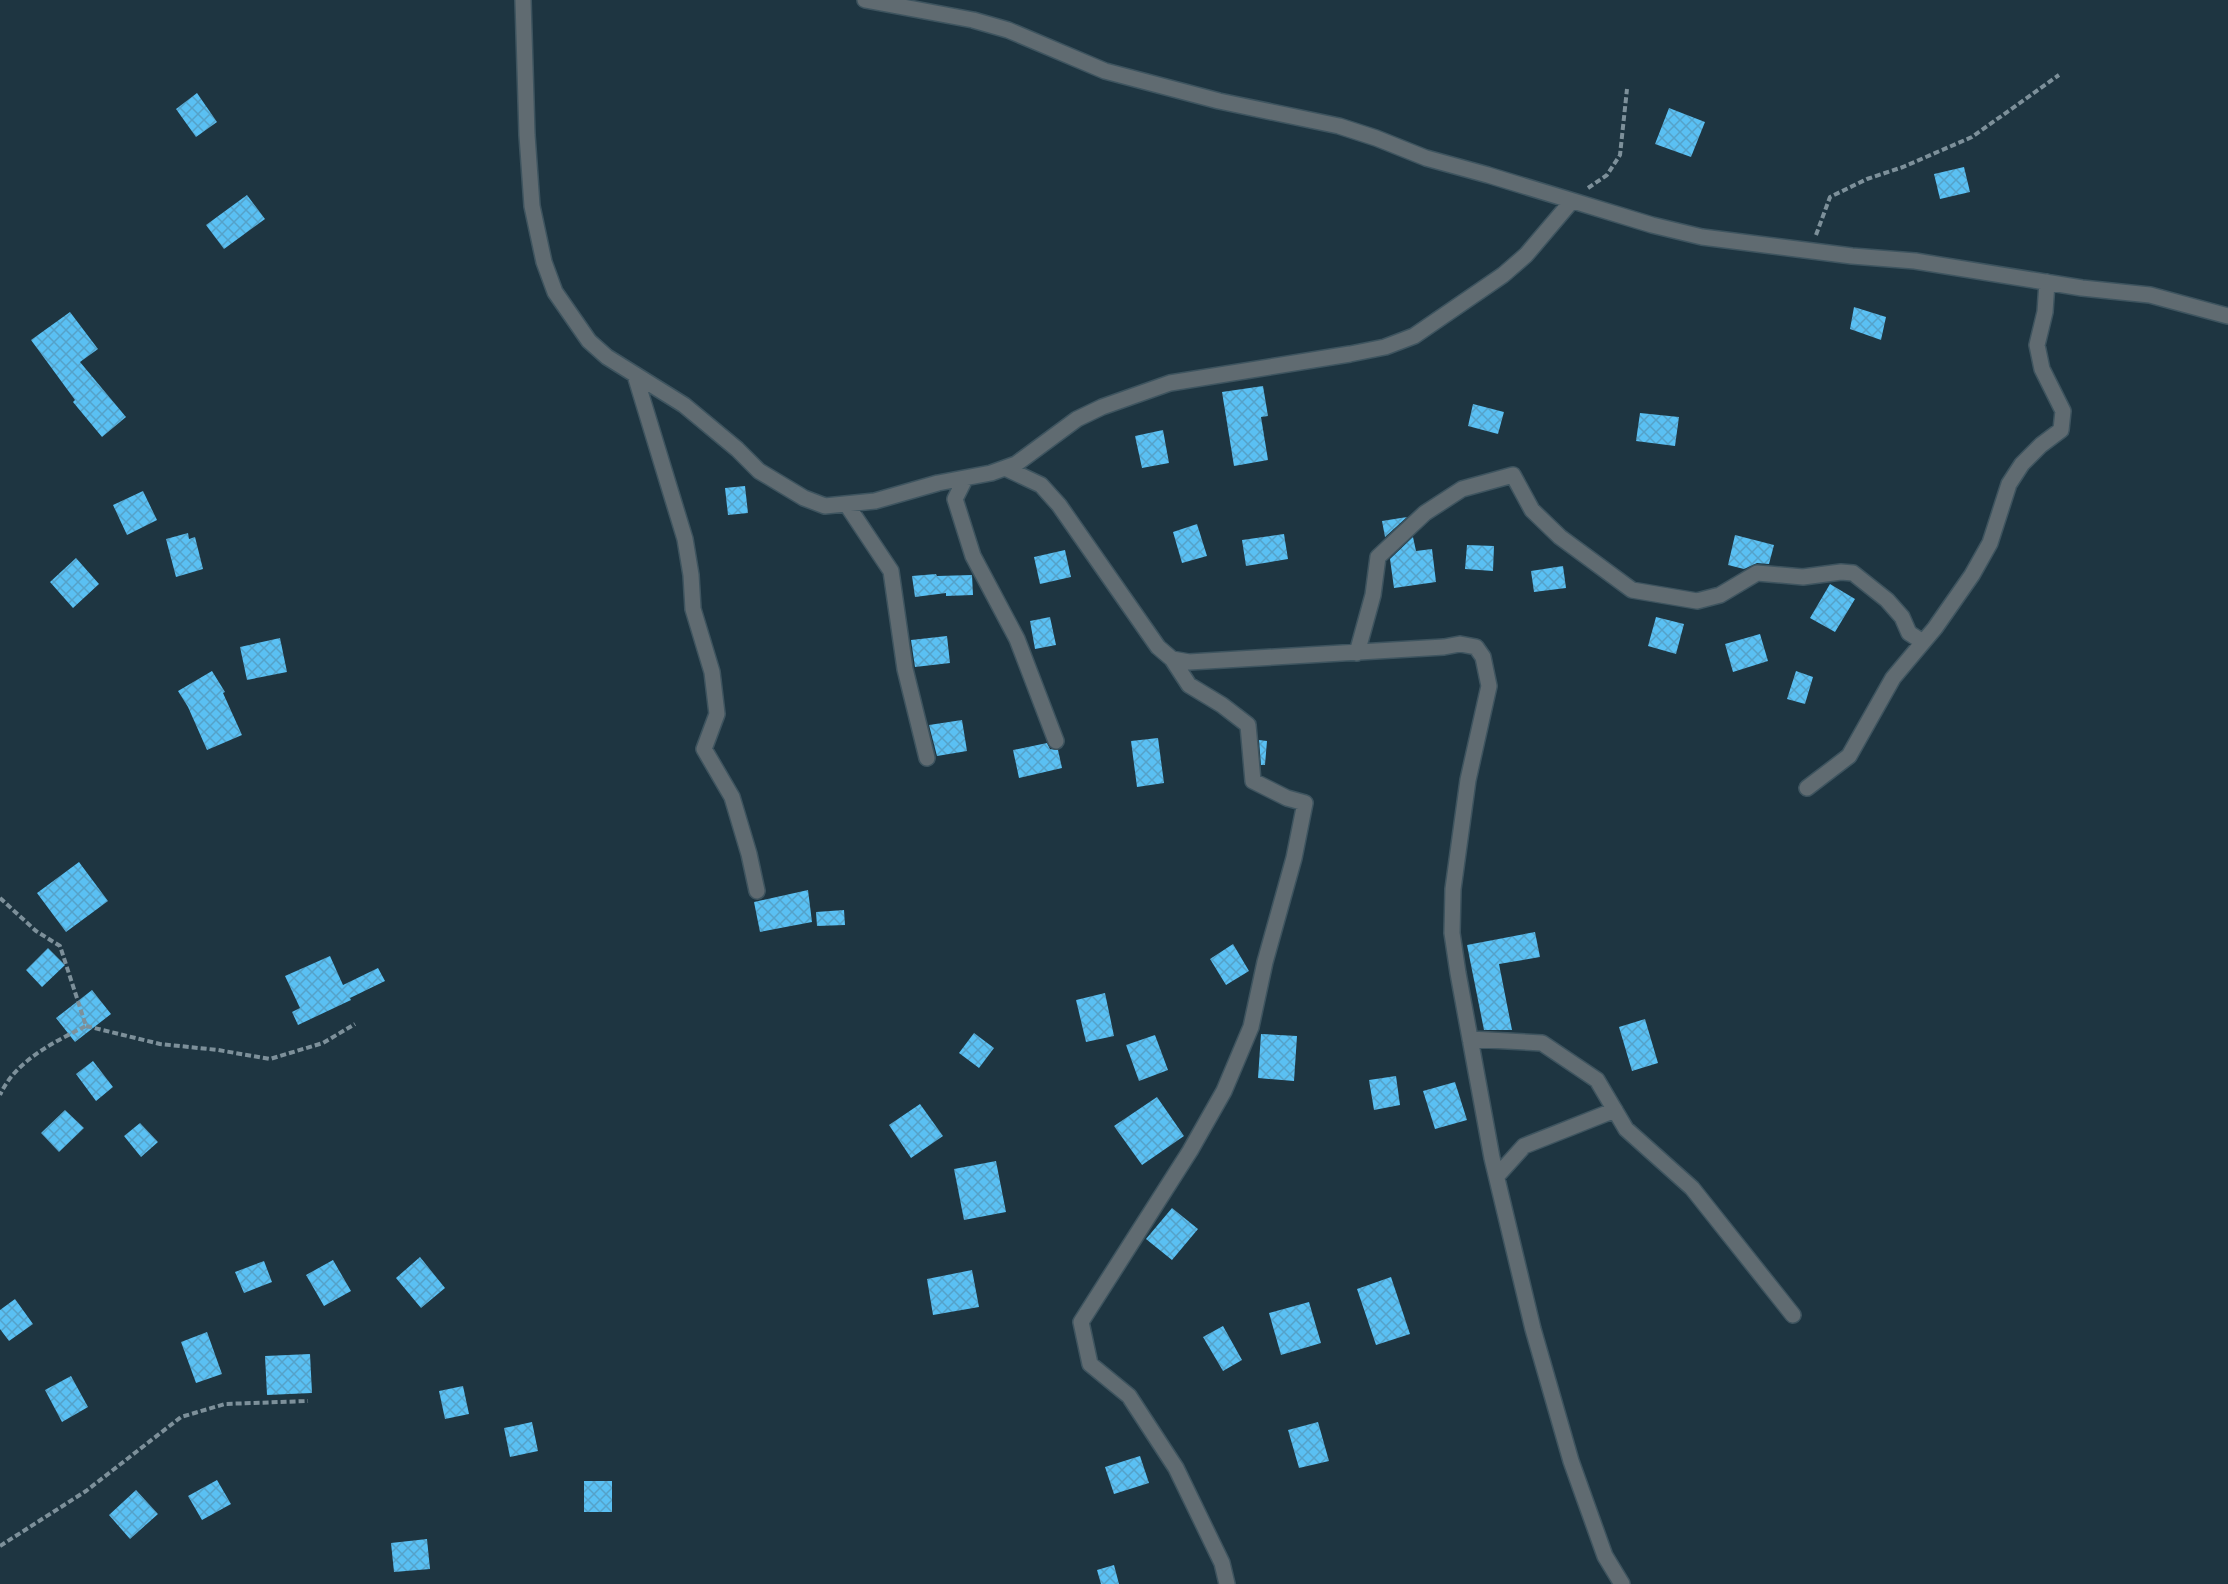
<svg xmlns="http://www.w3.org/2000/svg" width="2228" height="1584" font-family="Figtree,sans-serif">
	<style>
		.building { fill: url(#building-cross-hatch) }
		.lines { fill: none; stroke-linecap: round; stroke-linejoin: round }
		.minor-casing { stroke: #3e545f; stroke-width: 18 }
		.path { stroke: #7d909a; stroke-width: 4; stroke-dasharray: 6 3; stroke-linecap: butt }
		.minor { stroke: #606b71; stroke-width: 15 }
	</style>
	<defs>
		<pattern id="building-cross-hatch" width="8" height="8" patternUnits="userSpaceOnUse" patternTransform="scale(1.5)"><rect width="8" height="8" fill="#5ac0f3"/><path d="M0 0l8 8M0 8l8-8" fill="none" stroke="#55a2c9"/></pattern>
	</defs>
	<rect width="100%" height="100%" fill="#1e3541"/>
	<path class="building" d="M197,93L217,122L196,137L176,109Z
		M1669,108L1705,122L1691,157L1655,144Z
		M1964,167L1970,192L1940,199L1934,174Z
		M247,195L265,219L224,249L206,225Z
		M1854,307L1886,317L1881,340L1850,329Z
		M70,312L98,349L80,362L126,417L102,437L73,402L75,400L31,340Z
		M1263,386L1268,416L1261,417L1268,460L1234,466L1222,392Z
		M1473,404L1504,412L1498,434L1468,426Z
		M1640,413L1679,417L1675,446L1636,441Z
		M1163,430L1169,463L1142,468L1135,436Z
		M745,486L748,513L728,515L725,488Z
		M143,491L157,520L127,535L113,505Z
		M1407,517L1385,537L1382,521Z
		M1197,524L1207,556L1182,563L1173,532Z
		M188,533L189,539L195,537L203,569L176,577L166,539Z
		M1284,534L1288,559L1246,566L1242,540Z
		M1735,535L1774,545L1769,564L1757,563L1744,569L1728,565Z
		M1413,537L1416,551L1432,549L1436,582L1394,588L1390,559Z
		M1467,545L1494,546L1493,571L1465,569Z
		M1065,550L1071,577L1040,584L1034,557Z
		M76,558L99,584L73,608L50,582Z
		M1563,566L1566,588L1534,592L1531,571Z
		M936,574L937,576L972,575L973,595L946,596V593L915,597L912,576Z
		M1830,584L1855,599L1835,632L1810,618Z
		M1050,617L1056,645L1035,649L1030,621Z
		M1656,617L1684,624L1676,654L1648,646Z
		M1760,634L1768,661L1733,672L1725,644Z
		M947,636L950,663L915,667L911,640Z
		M280,638L287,672L247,680L240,647Z
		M212,671L225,692L223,693L242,735L207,750L188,707L178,691Z
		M1796,671L1813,677L1805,704L1787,699Z
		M962,720L967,751L937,756L929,725Z
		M1158,738L1164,783L1137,787L1131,741Z
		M1259,740L1267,741L1265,765H1261Z
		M1047,743L1050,749L1058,750L1062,768L1019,778L1013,750Z
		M79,862L108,901L66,932L37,893Z
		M808,890L812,922L760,932L754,902Z
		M844,910L845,925L817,926L816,912Z
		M1535,932L1540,957L1499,964L1512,1030H1484L1467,945Z
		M1233,944L1249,971L1226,985L1210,959Z
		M48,948L65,965L42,987L26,970Z
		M330,956L343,985L378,968L385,981L350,998L351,1000L298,1025L292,1012L300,1008L285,976Z
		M92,990L111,1014L75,1042L56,1018Z
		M1105,993L1114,1036L1086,1042L1076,1000Z
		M1645,1019L1658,1063L1632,1071L1619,1027Z
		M974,1033L994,1048L979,1068L959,1053Z
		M1261,1034L1297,1036L1294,1081L1258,1078Z
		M1155,1035L1168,1070L1139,1081L1126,1045Z
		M93,1061L113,1087L96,1101L76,1074Z
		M1396,1076L1400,1105L1374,1110L1369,1080Z
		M1455,1082L1467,1120L1435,1129L1423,1091Z
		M1157,1097L1184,1136L1142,1165L1114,1126Z
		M920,1104L943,1136L911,1158L889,1125Z
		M65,1110L84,1128L59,1152L41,1133Z
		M140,1123L158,1142L141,1157L124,1136Z
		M996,1161L1006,1212L964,1220L954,1169Z
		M1172,1208L1198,1229L1172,1260L1146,1239Z
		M420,1257L445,1288L421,1308L396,1278Z
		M333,1260L351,1291L324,1306L306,1275Z
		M264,1261L272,1282L244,1293L235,1272Z
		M972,1270L979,1307L933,1315L927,1279Z
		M1391,1277L1410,1334L1376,1345L1357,1289Z
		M15,1299L33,1324L9,1341L0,1329V1310Z
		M1309,1302L1321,1343L1281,1355L1269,1313Z
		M1223,1326L1242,1360L1223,1371L1203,1337Z
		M207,1332L222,1374L196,1383L181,1342Z
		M310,1354L312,1393L267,1395L265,1356Z
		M71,1376L88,1407L62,1422L45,1390Z
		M463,1386L469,1414L445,1419L439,1391Z
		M532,1422L538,1451L510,1457L504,1428Z
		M1318,1422L1329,1461L1299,1468L1288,1430Z
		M1140,1456L1149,1483L1114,1494L1105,1467Z
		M217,1480L231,1504L202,1520L188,1496Z
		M584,1481H612V1512H584Z
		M136,1490L158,1514L130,1539L109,1515Z
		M427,1539L430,1569L394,1572L391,1543Z
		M1114,1565L1119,1584H1101L1097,1570Z"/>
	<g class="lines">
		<g class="minor-casing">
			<path id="minor" d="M523,0L527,135L532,206L544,262L555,292L589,341L607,357L684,405L737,449L759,471L804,498L825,506L875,501L938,483L991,473L1016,464L1077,419L1102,407L1170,383L1350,354L1385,347L1414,336L1503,275L1526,255L1571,202
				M865,0L973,20L1008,30L1105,71L1219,101L1339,126L1376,138L1426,158L1488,175L1652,225L1702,237L1852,256L1915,261L2082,288L2150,295L2228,316
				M635,375L685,539L691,575L693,609L712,672L717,714L704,749L732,797L749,854L757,891
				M1005,468L1041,485L1059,505L1158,647L1172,659L1189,662L1444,647L1460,644L1476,647L1483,657L1489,686L1468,780L1453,889L1452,933L1458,973L1492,1158L1533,1329L1571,1461L1605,1556L1622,1584
				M965,479L955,499L973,556L1017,639L1056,741
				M847,505L891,571L905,669L927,758
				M1357,653L1373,595L1378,557L1425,513L1462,489L1513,475L1532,510L1560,537L1632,590L1697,601L1720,595L1757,573L1803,577L1841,572L1853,573L1887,600L1902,617L1909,633L1923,642
				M1172,659L1189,685L1222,705L1248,725L1253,781L1287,798L1305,803L1294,858L1265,962L1251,1027L1224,1091L1190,1151L1081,1322L1090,1364L1129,1396L1176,1468L1222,1563L1227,1584
				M1807,788L1849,756L1893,678L1935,628L1972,575L1990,543L2009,484L2022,464L2041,445L2061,430L2063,411L2042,369L2037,345L2045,312L2047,282
				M1470,1039L1542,1043L1597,1080L1626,1129L1692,1188L1793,1315
				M1497,1176L1524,1146L1615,1110"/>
		</g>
		<path class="path" d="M1588,188L1607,175L1620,155L1627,89
			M1816,235L1830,197L1867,179L1903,167L1972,137L2059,75
			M0,898L36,931L60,946L86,1026C54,1042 15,1061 0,1095
			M86,1026L160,1044L218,1050L270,1059L323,1043L355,1024
			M0,1546L86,1491L181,1417L225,1404L308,1401"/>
		<use href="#minor" class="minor"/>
	</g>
</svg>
